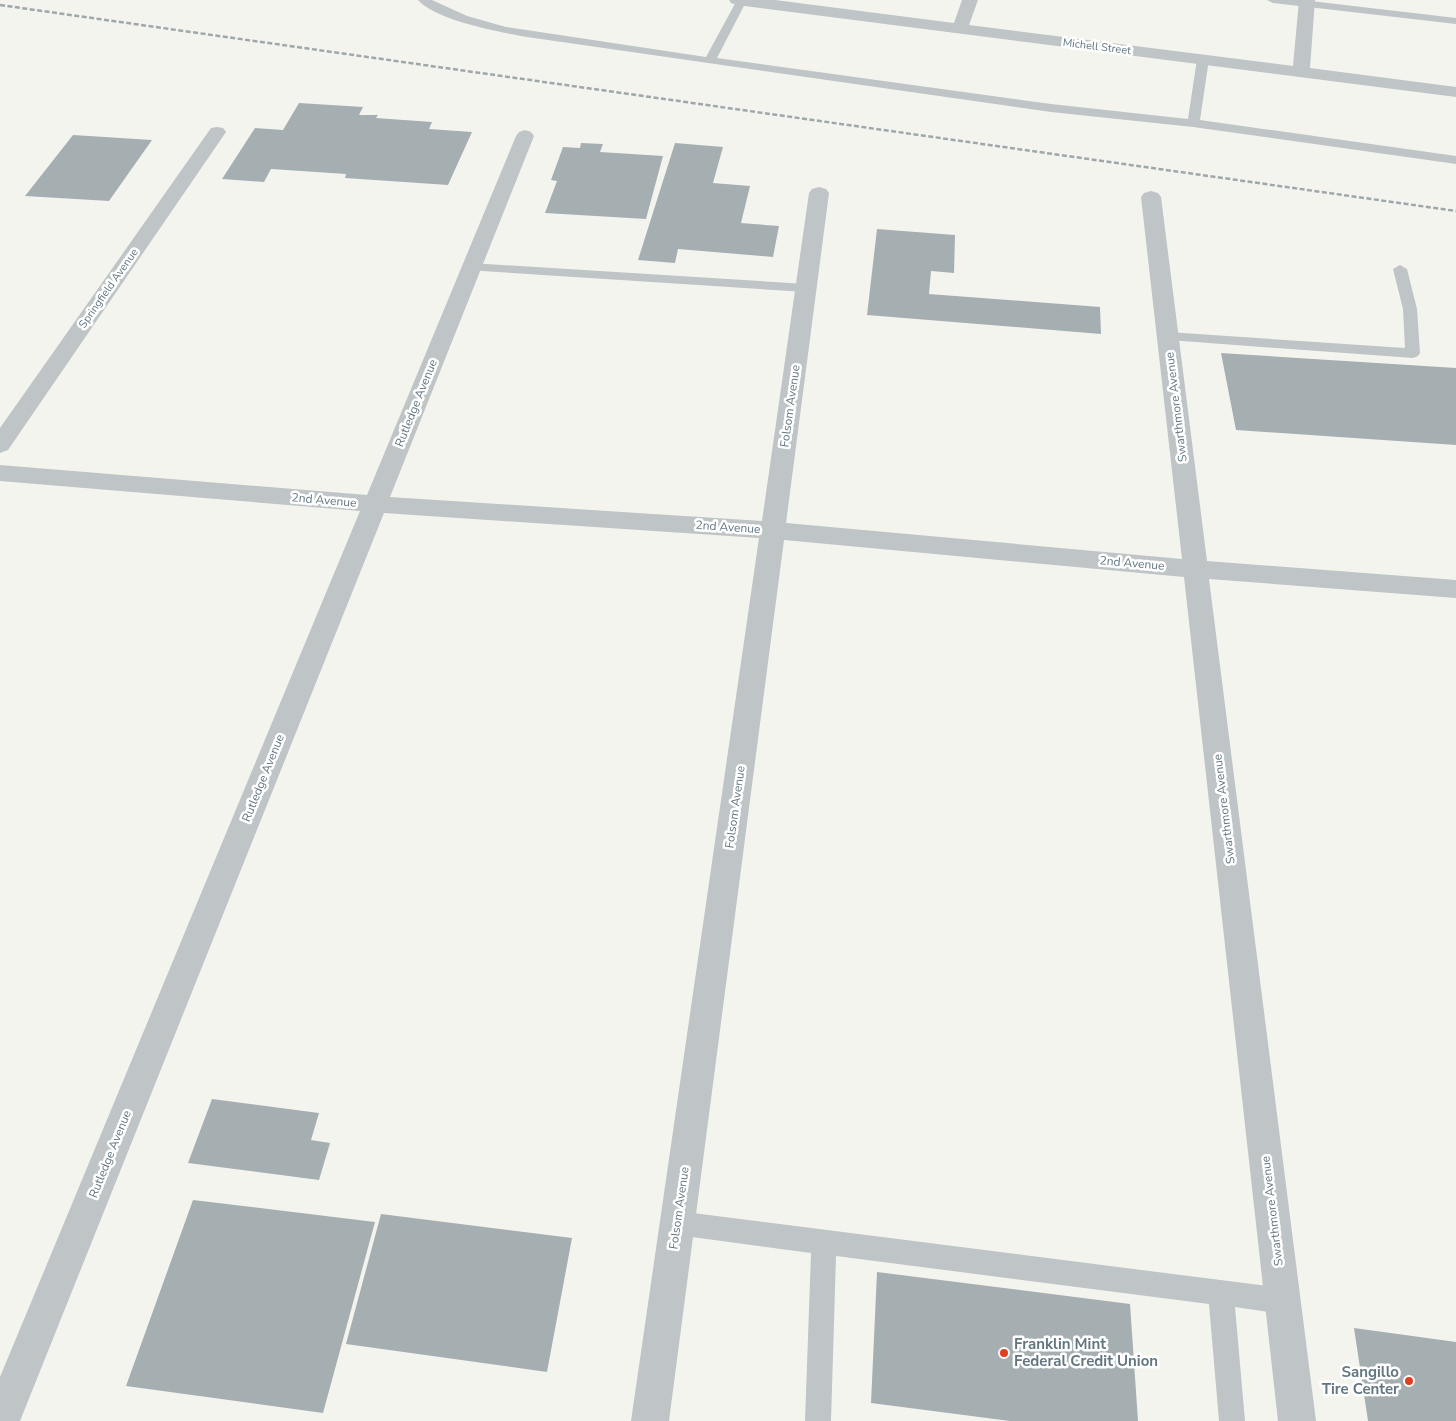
<svg xmlns="http://www.w3.org/2000/svg" width="1456" height="1421" font-family="'Nunito Sans',sans-serif">
	<style>
		.building { fill: #a5afb2 }
		.lines { fill: none; stroke-linecap: round; stroke-linejoin: round }
		.lane { fill: #bfc4c6; fill-rule: evenodd }
		.street { fill: #bfc4c6; fill-rule: evenodd }
		.rail { stroke: #9fa7ab; stroke-width: 2.5; stroke-dasharray: 5 2.5; stroke-linecap: butt }
		.poi-dot { fill: #e43e1f; stroke: #fff; stroke-width: 2 }
		.labels { text-anchor: middle; stroke-width: 5; stroke-linejoin: round; paint-order: stroke }
		.far-street-label { font-size: 11px; fill: #627681; stroke: #fff }
		.street-label { font-size: 12px; fill: #627681; stroke: #fff }
		.near-poi-label { font-size: 15px; font-weight: bold; fill: #627681; stroke: #fff; text-anchor: start }
	</style>
	<rect width="100%" height="100%" fill="#f4f4ef"/>
	<path class="building" d="M299,103L363,107L359,115H378L376,118L432,122L429,129L472,132L448,185L345,178L346,174L271,169L264,182L222,179L255,128L283,130Z
		M73,135L152,140L109,201L25,196Z
		M581,143L603,144L600,152L663,156L646,219L545,213L557,181L551,180L563,147L580,148Z
		M675,143L723,147L713,183L750,186L741,223L779,226L773,257L678,249L675,263L638,260Z
		M877,229L955,235L954,273L931,271L929,294L1100,307L1101,334L867,315Z
		M1221,353L1456,368V445L1236,430Z
		M212,1099L319,1113L311,1140L330,1143L319,1180L188,1163Z
		M193,1200L375,1222L323,1413L126,1386Z
		M381,1214L572,1238L547,1372L346,1344Z
		M877,1272L1130,1304L1138,1421H1010L871,1403Z
		M1354,1328L1456,1342V1421H1368Z"/>
	<g class="lines">
		<path class="lane" d="M418,0H432L467,16L506,27L706,57L737,0H747L717,58L1051,104L1188,119L1197,59L1203,55L1209,59L1200,120L1456,156V164L1193,127L1051,112L527,37C500,32 437,21 418,0Z
			M1267,0H1302L1456,18V24L1273,3Z
			M471,263L806,284L811,285L813,288L811,291L806,292L466,270L464,267L466,264Z
			M1400,265L1407,269L1417,309L1420,353L1418,356L1413,358L1168,340L1163,339L1161,336L1163,333L1168,332L1405,348L1403,309L1393,269Z
			M677,1211L1283,1288L1292,1292L1296,1301L1292,1310L1283,1314L1235,1307L1245,1421H1219L1209,1304L836,1256L831,1421H805L811,1253L677,1235L668,1232L665,1223L668,1214Z"/>
		<path class="street" d="M729,0H775L954,23L962,0H978L969,25L1293,66L1299,0H1315L1310,68L1456,87V97L737,5L731,3Z
			M217,127L223,128L226,132L8,450L0,453V428L211,128Z
			M525,130L531,132L534,136L390,497L762,521L809,193L812,189L819,187L826,189L829,193L786,523L1182,559L1141,197L1144,193L1151,191L1158,193L1161,197L1207,561L1456,580V598L1209,579L1316,1421H1278L1184,577L784,540L669,1421H631L759,538L384,513L20,1421H0V1377L360,511L0,481V465L367,495L516,136L519,132Z"/>
		<path class="rail" d="M0,5L1456,211"/>
	</g>
	<g class="poi-dot">
		<circle cx="1004" cy="1353" r="5"/>
		<circle cx="1409" cy="1381" r="5"/>
	</g>
	<g class="labels">
		<g class="far-street-label">
			<text transform="translate(1097 46) rotate(7)" y="4">Michell Street</text>
			<text transform="translate(108 288) rotate(-55)" y="4">Springfield Avenue</text>
		</g>
		<g class="street-label">
			<text transform="translate(416 403) rotate(-68)" y="4">Rutledge Avenue</text>
			<text transform="translate(790 406) rotate(-82)" y="4">Folsom Avenue</text>
			<text transform="translate(1176 407) rotate(-97)" y="4">Swarthmore Avenue</text>
			<text transform="translate(324 500) rotate(5)" y="4">2nd Avenue</text>
			<text transform="translate(728 527) rotate(4)" y="4">2nd Avenue</text>
			<text transform="translate(1132 563) rotate(5)" y="4">2nd Avenue</text>
			<text transform="translate(263 778) rotate(-68)" y="4">Rutledge Avenue</text>
			<text transform="translate(735 807) rotate(-82)" y="4">Folsom Avenue</text>
			<text transform="translate(1224 809) rotate(-97)" y="4">Swarthmore Avenue</text>
			<text transform="translate(110 1154) rotate(-68)" y="4">Rutledge Avenue</text>
			<text transform="translate(679 1208) rotate(-82)" y="4">Folsom Avenue</text>
			<text transform="translate(1272 1211) rotate(-97)" y="4">Swarthmore Avenue</text>
		</g>
		<g class="near-poi-label">
			<text x="1014" y="1349">Franklin Mint<tspan x="1014" dy="17">Federal Credit Union</tspan></text>
			<text x="1399" y="1377" text-anchor="end">Sangillo<tspan x="1399" dy="17">Tire Center</tspan></text>
		</g>
	</g>
</svg>
